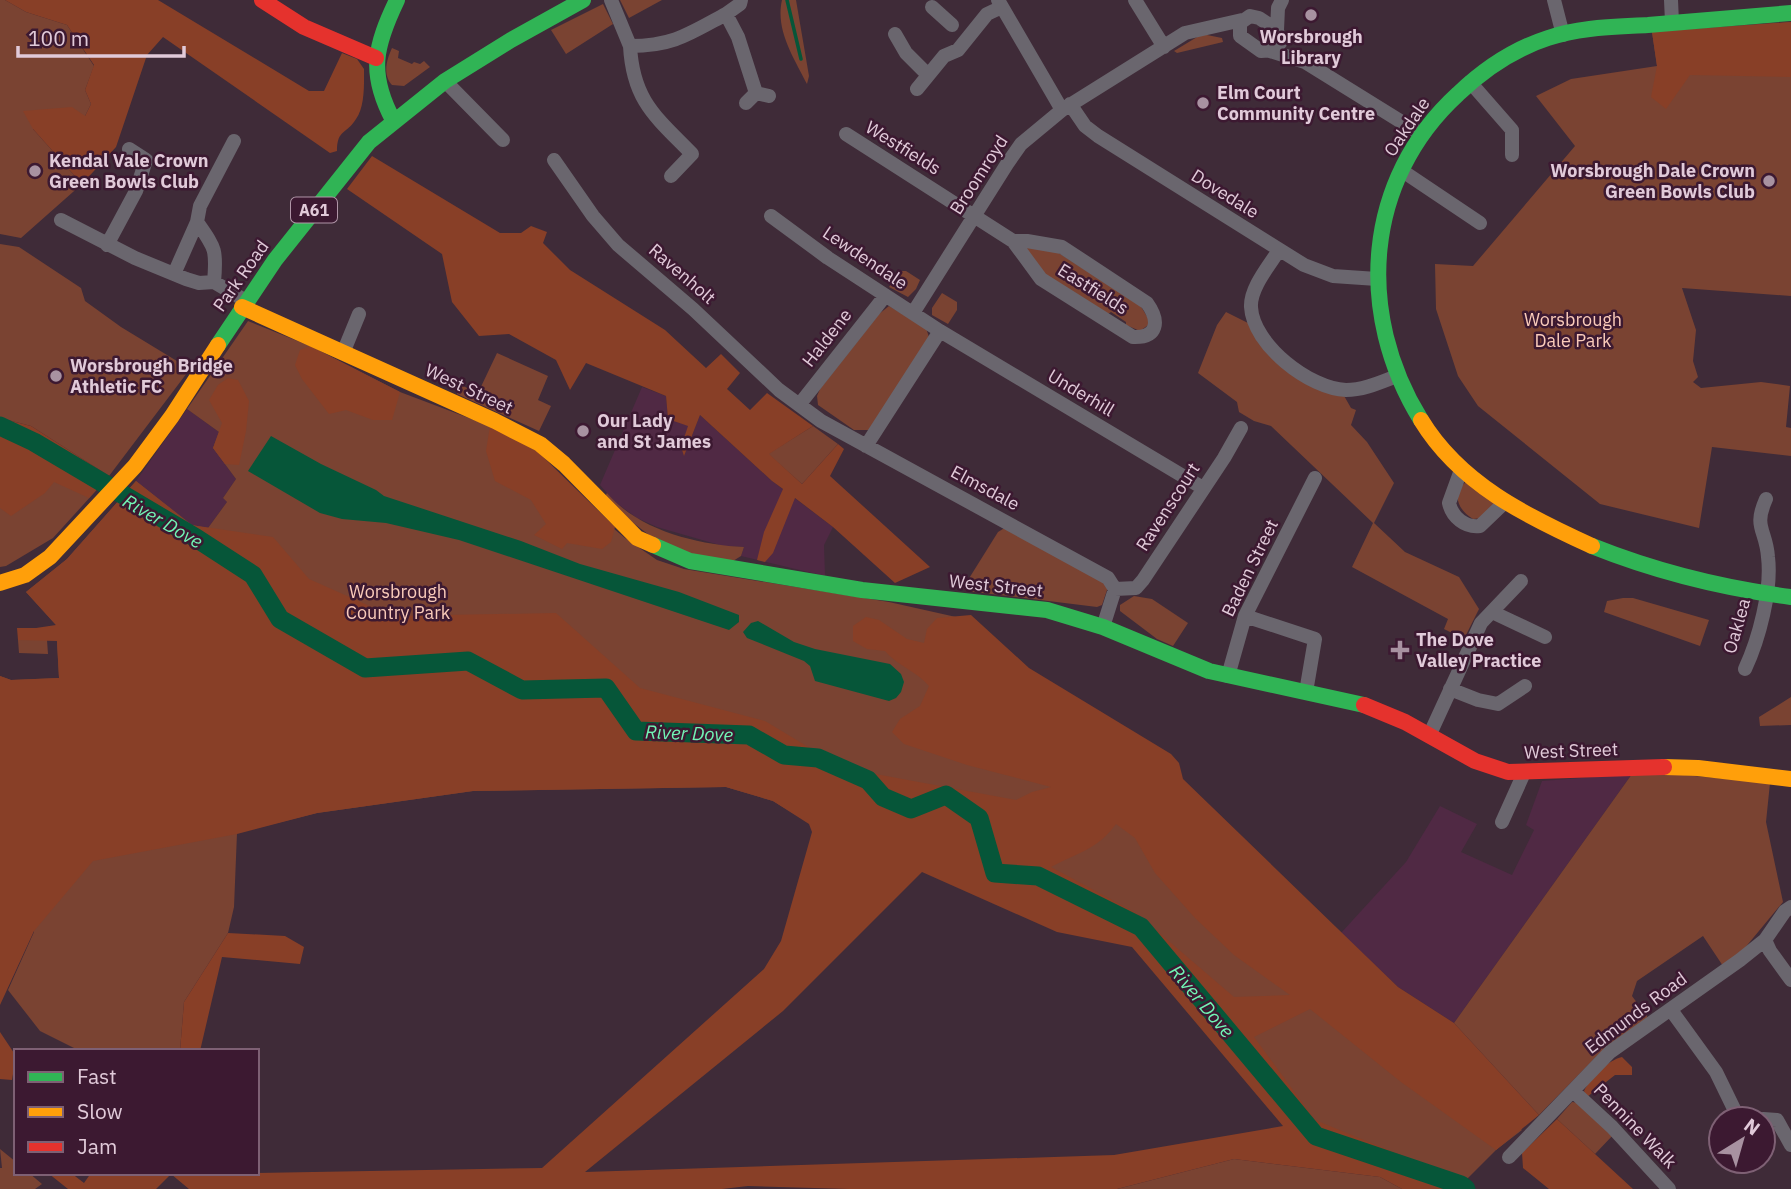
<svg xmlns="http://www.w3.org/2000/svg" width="1791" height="1189" font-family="'IBM Plex Sans',sans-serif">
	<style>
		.built { fill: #502944 }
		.green { fill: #7a4332 }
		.forest { fill: #883f27; fill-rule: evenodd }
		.water { fill: #065639 }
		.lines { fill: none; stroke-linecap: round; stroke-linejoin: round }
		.stream { stroke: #065639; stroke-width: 3.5 }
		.river { stroke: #065639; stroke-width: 19 }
		.street { stroke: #6a666e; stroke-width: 14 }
		.fast { stroke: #30b455; stroke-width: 16 }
		.slow { stroke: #ff9f0a; stroke-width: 16 }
		.jam { stroke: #e5322d; stroke-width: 16 }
		.poi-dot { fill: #a892a1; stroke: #3c1931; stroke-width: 2.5 }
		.labels { text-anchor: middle; stroke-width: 5; stroke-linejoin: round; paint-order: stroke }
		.shield { fill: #3c1931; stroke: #b095a7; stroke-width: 2 }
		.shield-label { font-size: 16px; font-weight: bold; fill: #e1cad9 }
		.poi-label { font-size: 18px; font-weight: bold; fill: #e1cad9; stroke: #3c1931; text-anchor: start }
		.street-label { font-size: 18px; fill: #e1cad9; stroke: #3c1931 }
		.park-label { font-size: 18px; fill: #facbba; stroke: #3c1931 }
		.water-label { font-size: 19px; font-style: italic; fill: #71f4b5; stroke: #3c1931 }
	</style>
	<rect width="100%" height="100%" fill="#3f2b38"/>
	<path class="built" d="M642,387L666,396L668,418L689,426L681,447L684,455L700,415L772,481L833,527L824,545L825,576L741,556L744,547L723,546L657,527L637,518L615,502L600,485Z
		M187,409L219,432L213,448L236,479L223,498L227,502L208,528L191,525L136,481Z
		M1632,774L1454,1023L1398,987L1341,933L1406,862L1440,806L1477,824L1461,852L1512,875L1534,830L1526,825L1542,781Z"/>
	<path class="green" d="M0,0H5L26,12L67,25L94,66L85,90L91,104L85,116L33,129L82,184L21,238L0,234Z
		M620,0H662L629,18Z
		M782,0H796L809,76L807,84C794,58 775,30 782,0Z
		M603,4L613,24L566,54L551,30Z
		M1791,22V296L1682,288L1696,330L1693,361L1698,377L1693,382L1701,388L1761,382L1790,386L1786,427L1791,428V456L1712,447L1699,528L1600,504L1478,406L1458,376L1436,309L1435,264L1473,266L1575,146L1536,96L1571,79L1657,66L1652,32Z
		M1202,34L1222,38L1223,42L1177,53L1174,51Z
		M392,48L399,51L398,58L412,64L414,62L420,64L424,61L430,67L404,86L392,85C382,74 387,59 392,48Z
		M0,244L19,247L81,288L85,301L121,327L190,369L109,476L31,426L0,418Z
		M1024,246L1051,248L1140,305L1151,323L1140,331L1126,325V322L1111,312L1108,314L1046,275Z
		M901,271H906L920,280L916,289L908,297L889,287Z
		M942,293L957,302V310L948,324L932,315V308Z
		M889,306L926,328L929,337L871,430H854L818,405L817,396L820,389L879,314Z
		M1226,312L1252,325L1259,338L1343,394L1351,408L1356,410L1351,425L1367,442L1394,483L1374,523L1405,552L1459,577L1479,609L1464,639L1444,629L1448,619L1352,567L1373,523L1271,426L1254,421L1239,412L1237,402L1198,373L1217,325Z
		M248,321L310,346L400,392L490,426L625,538L657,560L684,569L889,602L956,617L1522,1130L1496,1150L1461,1185L1316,1136L1141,927L809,823L773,801L726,787L473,791L317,813L237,833L234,907L228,933L184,1002L180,1051H80L40,1031L8,990L34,932L0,676L11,680L59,678L56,625L26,592L67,559L136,481L192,525L208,528L227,502L223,498L236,479L213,448L219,432L187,409Z
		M497,353L548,376L538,400L551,406L539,431L457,394L461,385L478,393Z
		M0,426L103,483L53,538L6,566L0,567Z
		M813,426L838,444L802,484L768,454Z
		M1466,482L1496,502L1482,518L1473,519C1458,510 1451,494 1466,482Z
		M607,493C638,530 698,545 744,547L741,556L733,561L691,554L653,538L603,500Z
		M1006,527L1096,576L1108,587L1102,605L1097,607L966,591L963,588L998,532Z
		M1134,596L1152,599L1188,623L1173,646L1157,639L1120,611V605Z
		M1623,598H1633L1709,620L1700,646L1604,612L1607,601Z
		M18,640H47L48,654L19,653Z
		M1791,697V725L1760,726L1759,717Z
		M1632,774H1673L1770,783L1766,822L1783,902L1744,949L1723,966L1703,936L1637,981L1632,996L1649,1019L1597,1056L1539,1115L1454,1023Z
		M1572,1102L1580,1103L1614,1134L1595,1154L1557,1119Z
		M0,1149L16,1162V1173H29L42,1184L35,1189H0V1168H2Z
		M1234,1159L1380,1177L1402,1189H1117Z"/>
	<path class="forest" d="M5,0H158L309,91H324L342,53L357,59L364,69C364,85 365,106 356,119C347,134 337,129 337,151L330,153L163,37L147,55L116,147L82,184L33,129L23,111L72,107L85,116L91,104L85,90L94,65L67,25L26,12Z
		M1791,22V77L1690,75L1666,109L1651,97L1657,66L1652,32Z
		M372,156L500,233H521L531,226L547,232L543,243L570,270L665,330L706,368L721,354L740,373L727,389L750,410L767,393L813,426L769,454L802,484L838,444L844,449L830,476L930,567L895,583L833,527L795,498L773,553L765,562L757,560L764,532L783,489L772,481L700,415L684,456L681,447L688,426L668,419L666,396L586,363L570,390L556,360L509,334L479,336L452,302L442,254L347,189Z
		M310,346L400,392L392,420H373L346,410L329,414L302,379L295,365L300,350Z
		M228,378L238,380L249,401L246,431L239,465L225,464L213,448L222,423L209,400L218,385Z
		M0,418L31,426L109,476L89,498L54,482L45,493L11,516L0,508Z
		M490,426L537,451L615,527L611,542L602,549L567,543L562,549L534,535L546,524L531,500L495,481L486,451Z
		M136,481L191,525L273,537L309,579L392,616L556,613L640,688L765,721L843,768L1016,800L1032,792L1051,787L967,765L904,744L892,732L900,719L920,706L929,686C916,671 898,666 885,651L867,649L853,641V626L866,617L879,620L907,639L924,643L927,629L937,618L971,615L1029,668L1171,754L1179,763L1183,779L1398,987L1454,1023L1539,1115L1496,1150L1401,1082L1310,1009L1254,1037L1315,1120L1464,1181L1457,1189H1402L1380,1177L1234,1159L1117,1189H849L748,1186L722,1189H189L171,1174L156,1189H68L48,1173H71L84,1183L91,1173H257L542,1168L764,969L781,941L812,832L809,824L773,801L726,787L473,791L317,813L237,834L93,861L34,931L0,1005V676L11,680L59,678L57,641L18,640L17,628H36L56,625L26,592L67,559ZM1116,824L1135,838L1155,873L1195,918L1234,955L1290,995L1234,997L1136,913L1051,867C1077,853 1097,850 1116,824ZM922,872L1057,932L1132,947L1283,1126L1114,1155L585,1172L783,1011Z
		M228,933L285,936L304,947L300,964L222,957L200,1051H180L184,1002Z
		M0,1032L16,1056L12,1080L0,1079Z
		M1622,1057L1632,1067V1075H1615L1587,1097L1584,1091C1590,1078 1608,1060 1622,1057Z
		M1557,1119L1633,1189H1549L1523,1168L1522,1153Z"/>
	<path class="water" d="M271,436L321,464L376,490L384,496L521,541L580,564L679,592L739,615V622L729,630L459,540L386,523L342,519L320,513L248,471Z
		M758,621L794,642L815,649L890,664L901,674L904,682L901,692L896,698L889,701L815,681L810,666L804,661L747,638L743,632L751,623Z"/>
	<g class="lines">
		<path class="stream" d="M787,0L801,59"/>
		<path class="river" d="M0,426L34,442L196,538L253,575L280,619L365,668L468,661L522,690L606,688L636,731L749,735L784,755L818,758L868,780L883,797L911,809L946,795L979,818L995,873L1038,876L1141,927L1316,1136L1461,1185L1466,1189"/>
		<path class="street" d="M611,0L630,46C673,46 689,34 726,14L738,37L756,93
			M998,0L1062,110
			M1135,0L1164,47
			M1554,0L1563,35
			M1671,0L1672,22
			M932,7L952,25
			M726,14L740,4L741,0
			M1250,16L1259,18L1277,30L1280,43L1274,50L1261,51L1240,36V23Z
			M1277,30L1278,8L1282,0
			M895,34L906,53L928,75
			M630,46C633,101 656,117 692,154L671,176
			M1270,51L1305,62L1421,134
			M445,81L503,140
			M1470,82L1512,130V155
			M917,89L944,56L958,50L987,14L1002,7
			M746,103L756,93L769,96
			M1070,104L1085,126L1098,136L1304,265L1333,276L1377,279
			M846,134L1013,241H1027L1062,247L1147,303C1160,321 1158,338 1133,337L1041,279L1013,241
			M554,160L593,216L618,245L693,309L779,390L821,421L1108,578L1115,589L1103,627
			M1401,170L1480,223
			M771,216L828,258L940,331L1203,488
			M61,220L135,258L186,279L199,283L214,282L246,301
			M107,245L136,191L146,160L129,149
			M1279,250C1269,266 1250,288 1251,307C1253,345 1310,389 1346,390C1364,390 1381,382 1397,376
			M174,274L197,222
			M214,282C217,249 215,248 197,222L200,206L234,141
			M913,313L1007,164L1021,144L1062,110L1185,33L1242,20
			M343,353L359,314
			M799,405L885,296
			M866,446L940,331
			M1461,470L1449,503C1452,517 1465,528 1480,526L1505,502
			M1115,589L1136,588L1143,580L1224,458L1241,428
			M1492,612L1545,637
			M1245,616L1315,639L1306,692
			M1745,669C1759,639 1772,590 1768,557C1766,529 1753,528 1766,499
			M1228,676L1245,616L1315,478
			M1450,689L1478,700L1498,704L1525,686
			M1429,736L1481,623L1521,581
			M1502,822L1524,773
			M1765,940L1770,951L1791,980
			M1671,1010L1716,1072L1736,1113L1742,1119
			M1573,1091L1612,1127L1669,1189
			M1763,1119L1777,1120L1791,1145
			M1509,1157L1610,1052L1740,960L1765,940L1785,911L1791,907"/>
		<path class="fast" d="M393,120C368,73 375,46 397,0
			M218,345L275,260L369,142L445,81L511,40L583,0
			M1421,420C1355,313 1364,180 1458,94C1483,70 1514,49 1548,38C1580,27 1614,27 1648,25C1695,21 1743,17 1791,13
			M653,545L690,561L862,590L1047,610L1103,627L1209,671L1364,705
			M1592,546C1657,572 1722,588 1791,597"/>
		<path class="slow" d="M242,307L495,421L540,444L564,464L637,538L653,545
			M1421,420C1460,484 1526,516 1592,546
			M0,583L25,575L50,557L135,466L172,416L218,345
			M1664,767L1698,768L1791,779"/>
		<path class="jam" d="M262,0L304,27L376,58
			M1364,705L1405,722L1475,761L1508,772L1664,767"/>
	</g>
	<g class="poi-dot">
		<circle cx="1311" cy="15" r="7"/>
		<circle cx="1203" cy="103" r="7"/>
		<circle cx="35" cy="171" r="7"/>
		<circle cx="1769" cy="181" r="7"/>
		<circle cx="56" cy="376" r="7"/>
		<circle cx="583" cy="431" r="7"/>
		<path d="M1396.5 639.5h7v7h7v7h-7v7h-7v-7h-7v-7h7z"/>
	</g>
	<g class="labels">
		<rect class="shield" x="291" y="197.5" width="46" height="25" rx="5"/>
		<g class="shield-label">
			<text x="314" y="216">A61</text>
		</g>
		<g class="poi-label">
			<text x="1311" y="43" text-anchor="middle">Worsbrough<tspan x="1311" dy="21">Library</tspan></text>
			<text x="1217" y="99">Elm Court<tspan x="1217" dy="21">Community Centre</tspan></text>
			<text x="49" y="167">Kendal Vale Crown<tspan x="49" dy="21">Green Bowls Club</tspan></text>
			<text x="1755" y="177" text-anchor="end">Worsbrough Dale Crown<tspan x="1755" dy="21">Green Bowls Club</tspan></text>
			<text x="70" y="372">Worsbrough Bridge<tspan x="70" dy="21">Athletic FC</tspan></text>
			<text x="597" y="427">Our Lady<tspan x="597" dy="21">and St James</tspan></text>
			<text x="1416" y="646">The Dove<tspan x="1416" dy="21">Valley Practice</tspan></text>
		</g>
		<g class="street-label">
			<text transform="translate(1407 127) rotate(-56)" y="6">Oakdale</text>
			<text transform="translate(903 148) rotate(32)" y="6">Westfields</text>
			<text transform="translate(979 175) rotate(-57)" y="6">Broomroyd</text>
			<text transform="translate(1225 194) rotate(32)" y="6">Dovedale</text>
			<text transform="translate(865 258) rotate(34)" y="6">Lewdendale</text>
			<text transform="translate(682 274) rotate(41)" y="6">Ravenholt</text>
			<text transform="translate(241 276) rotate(-55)" y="6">Park Road</text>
			<text transform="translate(1093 289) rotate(32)" y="6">Eastfields</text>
			<text transform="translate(827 338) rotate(-52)" y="6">Haldene</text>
			<text transform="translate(469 389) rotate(25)" y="6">West Street</text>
			<text transform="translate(1081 393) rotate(31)" y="6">Underhill</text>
			<text transform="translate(985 488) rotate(28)" y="6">Elmsdale</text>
			<text transform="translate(1168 507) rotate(-57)" y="6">Ravenscourt</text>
			<text transform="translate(1250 568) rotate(-64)" y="6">Baden Street</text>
			<text transform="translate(996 586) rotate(6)" y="6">West Street</text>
			<text transform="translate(1737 626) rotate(-74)" y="6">Oaklea</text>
			<text transform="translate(1571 751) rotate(-2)" y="6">West Street</text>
			<text transform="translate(1636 1013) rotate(-37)" y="6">Edmunds Road</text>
			<text transform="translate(1635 1126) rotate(46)" y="6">Pennine Walk</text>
		</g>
		<g class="park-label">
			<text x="1573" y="326">Worsbrough<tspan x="1573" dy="21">Dale Park</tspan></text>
			<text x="398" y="598">Worsbrough<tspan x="398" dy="21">Country Park</tspan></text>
		</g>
		<g class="water-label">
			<text transform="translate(163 521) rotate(30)" y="7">River Dove</text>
			<text transform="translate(689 733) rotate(2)" y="7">River Dove</text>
			<text transform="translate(1202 1001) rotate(50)" y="7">River Dove</text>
		</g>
	</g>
	<rect x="14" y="1049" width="245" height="126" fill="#3c1931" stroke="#7e6074" stroke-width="2"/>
	<rect x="28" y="1072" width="35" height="10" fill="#30b455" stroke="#7e6074" stroke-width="2"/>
	<text x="77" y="1084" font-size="21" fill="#e1cad9">Fast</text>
	<rect x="28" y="1107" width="35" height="10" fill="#ff9f0a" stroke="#7e6074" stroke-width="2"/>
	<text x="77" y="1119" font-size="21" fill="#e1cad9">Slow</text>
	<rect x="28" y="1142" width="35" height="10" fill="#e5322d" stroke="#7e6074" stroke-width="2"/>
	<text x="77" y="1154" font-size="21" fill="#e1cad9">Jam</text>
	<g transform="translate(1742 1140) rotate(37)"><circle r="33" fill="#3c1931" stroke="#7e6074" stroke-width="2"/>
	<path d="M0-5L12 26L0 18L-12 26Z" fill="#a892a1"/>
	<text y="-10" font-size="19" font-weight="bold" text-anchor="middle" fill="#e1cad9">N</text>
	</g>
	<path d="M18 46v10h166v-10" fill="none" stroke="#e1cad9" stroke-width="3.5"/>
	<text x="28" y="46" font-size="21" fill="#e1cad9" stroke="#3c1931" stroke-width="5" paint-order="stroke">100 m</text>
</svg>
